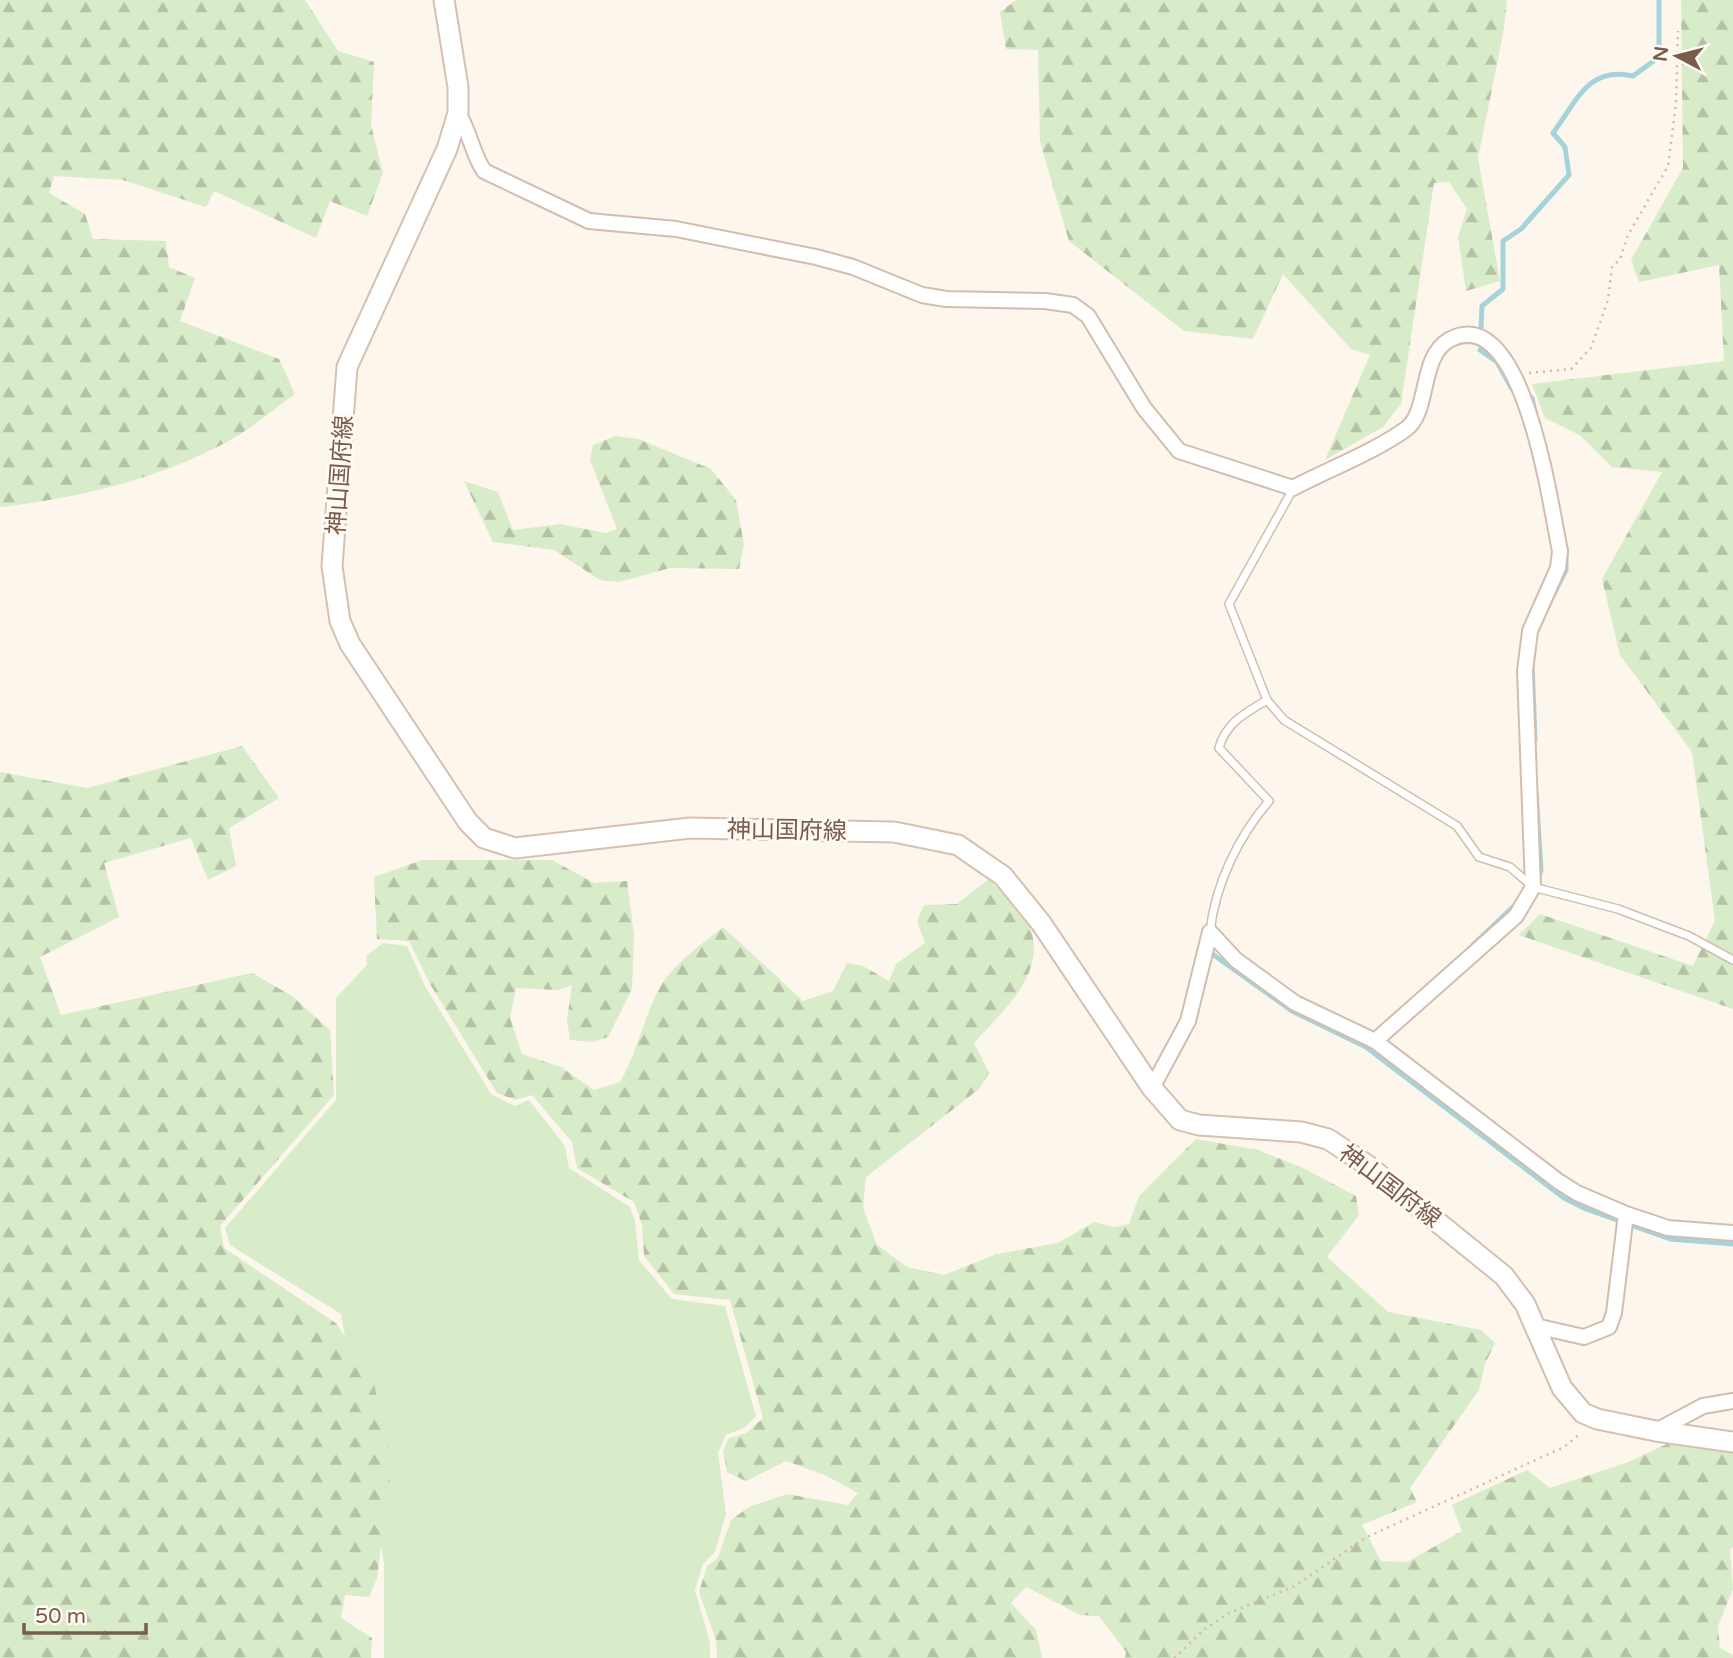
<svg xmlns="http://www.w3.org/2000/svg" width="1733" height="1658" font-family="'Varela Round','Noto Sans JP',sans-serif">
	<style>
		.green { fill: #d8ecc9 }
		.forest { fill: url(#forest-firs) }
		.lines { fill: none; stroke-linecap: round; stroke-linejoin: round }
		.stream { stroke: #a5d3da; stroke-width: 5 }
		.service-casing { stroke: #d1beb0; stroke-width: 10 }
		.minor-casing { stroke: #d1beb0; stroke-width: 18 }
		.secondary-casing { stroke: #d6c0b0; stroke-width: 23 }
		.path { stroke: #d9b8a5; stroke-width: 2.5; stroke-dasharray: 2 5; stroke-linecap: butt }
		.service { stroke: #fff; stroke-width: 7 }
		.minor { stroke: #fff; stroke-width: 14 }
		.secondary { stroke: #fff; stroke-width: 19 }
		.labels { text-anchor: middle; stroke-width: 6; stroke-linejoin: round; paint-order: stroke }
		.street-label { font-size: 24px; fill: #7a5c4d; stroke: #fffaf3 }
	</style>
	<defs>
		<pattern id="forest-firs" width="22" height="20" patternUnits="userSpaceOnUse" patternTransform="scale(1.75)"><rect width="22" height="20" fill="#d8ecc9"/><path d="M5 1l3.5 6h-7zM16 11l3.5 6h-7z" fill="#b4c2a5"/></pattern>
	</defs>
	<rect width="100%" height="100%" fill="#fdf6ec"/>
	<path class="green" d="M383,943L407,946L425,986L491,1094L515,1106L529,1100L565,1146L569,1168L630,1207L635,1221L639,1260L672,1299L725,1306L756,1416L744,1428L726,1435L718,1453L726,1514L715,1552L703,1564L695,1590L710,1643V1658H384V1563L341,1314L230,1245L225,1228L336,1100V998L367,965L366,956Z"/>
	<path class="forest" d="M0,0H305L338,51L374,62L371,125L383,173L367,216L330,201L316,238L214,191L206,207L123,180L54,176L49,193L85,214L93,239L166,241L169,267L195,278L180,321L279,359L295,394C276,407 258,423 239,435C168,477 81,498 0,507Z
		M1016,0H1507L1504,29L1478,158L1500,281L1466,291L1458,237L1467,209L1449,182L1434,183L1401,404L1383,427L1325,460L1370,355L1351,349L1283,274L1253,339L1184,331L1069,241L1040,142L1038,50L1006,49L1000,12Z
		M1681,0H1733V1009L1519,935L1540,914L1693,966L1715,921L1692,752L1620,655L1602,579L1662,472L1612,467L1581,436L1545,418L1532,384L1724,361L1719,265L1639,282L1631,260L1683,168Z
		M615,436L638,439L711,469L736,500L744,545L739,569L670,568L619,582L600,580L554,550L493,542L464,481L498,492L513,530L560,524L606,533L617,529L590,460L593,445Z
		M242,746L279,798L229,828L236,866L208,880L191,838L104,863L119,917L40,957L61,1015L252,973L292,996L330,1030L334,1095L220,1226L224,1248L337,1324L374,1384L392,1461L377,1578L369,1597L345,1595L341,1618L372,1638L371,1658H0V772L87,788Z
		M422,860H552L594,883L627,881L634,935L632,989L608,1037L592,1042L570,1040L567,1020L572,985L558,990L516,988L510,1018L522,1054L561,1067L594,1090L620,1082C639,1050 646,1006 666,978C682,958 703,943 723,927L803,1001L833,991L847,963L863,966L889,981L896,964L925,943L917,921L924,905L957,904L989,879C1001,893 1021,910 1029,926C1050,972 1000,1013 974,1043L989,1073L979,1089L866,1177L863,1208L877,1245L907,1267L944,1275L997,1254L1058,1243L1094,1222L1114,1227L1129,1224L1139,1196L1196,1139L1258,1150L1303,1168L1356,1196L1359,1215L1327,1257L1388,1312L1481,1330L1495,1343L1485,1364L1479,1390L1410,1488L1417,1502L1362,1525L1381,1561L1407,1562L1462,1531L1452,1505L1527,1470L1550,1488L1626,1463L1671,1442L1733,1451V1547L1730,1550L1733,1589L1718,1626L1720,1648L1733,1655V1658H1125L1126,1652L1099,1616L1080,1615L1026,1587L1011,1603L1036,1630L1042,1658H717L716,1640L699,1592L707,1566L718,1558L731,1520L749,1507L787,1494L848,1505L858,1493L825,1475L786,1461L746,1481L727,1472L723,1451L729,1438L746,1433L763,1418L730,1300L674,1294L644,1256L642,1225L634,1202L577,1168L572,1142L532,1095L515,1100L497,1093L430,984L409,941L377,939L374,877Z"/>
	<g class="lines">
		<path class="stream" d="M1481,328L1482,306L1503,289V241L1521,229L1569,175L1565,147L1553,133C1577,101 1588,66 1633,76L1659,57V0
			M1480,350L1497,362L1512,389
			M1532,398L1535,412
			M1546,610L1566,570V548
			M1532,662L1535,740
			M1536,792L1541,870L1538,880
			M1472,946L1518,902
			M1211,953L1292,1011L1366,1047L1564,1198L1586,1209L1670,1239L1733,1244"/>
		<g class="service-casing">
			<path id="service" d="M1293,489L1229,604L1267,700L1284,720L1457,826L1479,857L1510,867L1533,887L1618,909L1689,936L1733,960
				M1210,932C1215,885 1238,837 1269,801L1219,748C1226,722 1246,713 1267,700"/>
		</g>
		<g class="minor-casing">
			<path id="minor" d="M458,113C470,132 472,153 484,171L589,221L676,229L816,257L853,267L922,295L946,299L1045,301L1073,305L1088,316L1144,408L1179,451L1293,488C1327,470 1376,451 1406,429C1430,412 1419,357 1449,340C1524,299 1551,510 1560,551L1558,568L1530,631L1525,671L1533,887L1516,916L1375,1041
				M1210,932L1236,960L1295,1003L1375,1041L1558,1181L1577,1193L1626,1214L1614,1313L1609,1327L1584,1337L1535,1326
				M1152,1088L1188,1021L1210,932
				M1626,1214L1668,1228L1733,1233
				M1656,1431L1703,1406L1733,1401"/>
		</g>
		<g class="secondary-casing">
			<path id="secondary" d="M444,0L458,87V113L447,149L347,367L332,566L340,621L350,644L468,822L484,838L515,848L690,828L894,832L958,845L1003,876L1041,923L1152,1088L1180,1120L1199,1125L1301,1132L1328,1139L1367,1165L1504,1276L1525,1304L1562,1388L1583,1413L1597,1419L1656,1431L1733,1442"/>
		</g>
		<path class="path" d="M1529,373L1571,369L1591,348L1608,300L1612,267L1620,259L1628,235L1668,166L1676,103L1678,31
			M1174,1658L1205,1629L1229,1613L1295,1586L1365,1538L1564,1447L1581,1433"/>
		<use href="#service" class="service"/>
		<use href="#minor" class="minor"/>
		<use href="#secondary" class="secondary"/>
	</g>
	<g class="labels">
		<g class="street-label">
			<text transform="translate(340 475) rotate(-86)" y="8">神山国府線</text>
			<text transform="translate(787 830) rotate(1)" y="8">神山国府線</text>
			<text transform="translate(1390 1186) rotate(37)" y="8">神山国府線</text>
		</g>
	</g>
	<g transform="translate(1677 56) rotate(277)" stroke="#fffaf3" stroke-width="5" paint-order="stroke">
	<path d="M0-5L12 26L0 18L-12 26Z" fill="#7a5c4d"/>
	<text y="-10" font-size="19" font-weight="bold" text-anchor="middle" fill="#7a5c4d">N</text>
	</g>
	<path d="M24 1623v10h122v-10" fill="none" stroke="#7a5c4d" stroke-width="3.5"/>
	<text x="35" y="1623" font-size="21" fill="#7a5c4d" stroke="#fffaf3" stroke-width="5" paint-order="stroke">50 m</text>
</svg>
